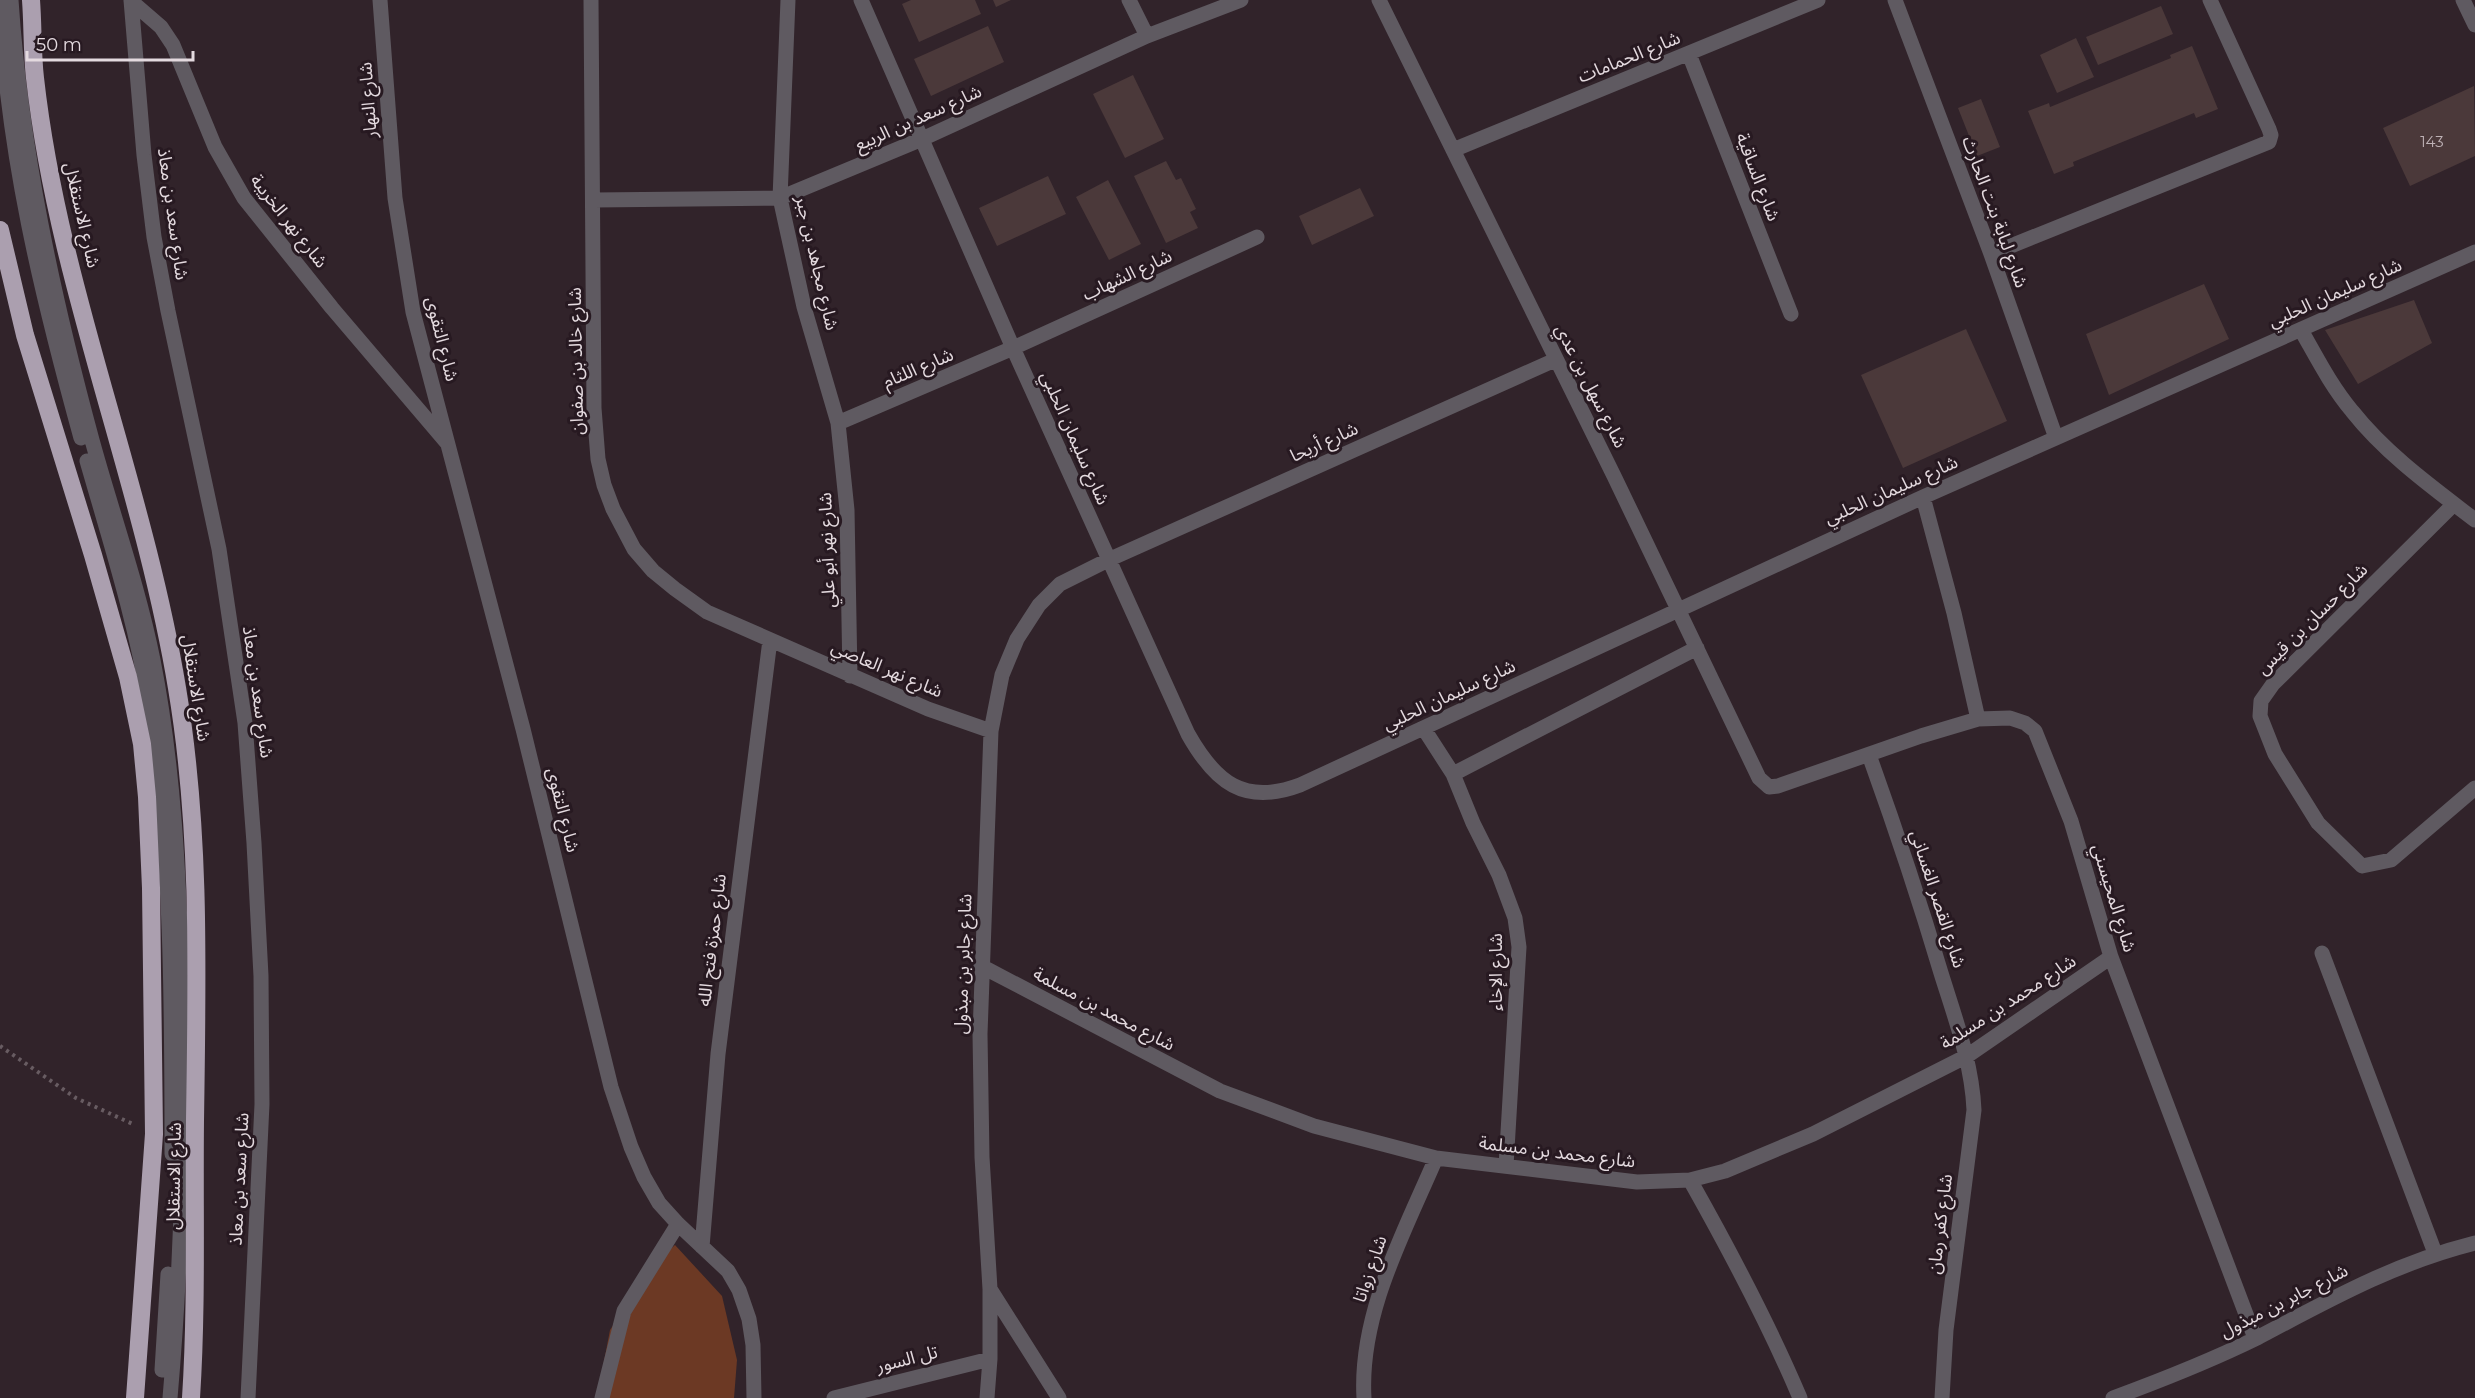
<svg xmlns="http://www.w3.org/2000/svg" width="2475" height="1398" font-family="Montserrat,'Noto Sans Arabic',sans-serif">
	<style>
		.green { fill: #6c3924 }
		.building { fill: #4b393a }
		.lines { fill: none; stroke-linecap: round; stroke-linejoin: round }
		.path { stroke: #685c62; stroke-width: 4; stroke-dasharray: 3 4.5; stroke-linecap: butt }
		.minor { stroke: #5f5a61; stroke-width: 15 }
		.highway { stroke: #ab9faf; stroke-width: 18 }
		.labels { text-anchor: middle; stroke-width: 6; stroke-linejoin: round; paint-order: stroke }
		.number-label { font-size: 15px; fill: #beb2b6 }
		.street-label { font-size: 18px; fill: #e4dadf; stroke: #271921 }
	</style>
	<rect width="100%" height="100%" fill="#31232a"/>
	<path class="green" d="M675,1245L722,1296L737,1360L734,1398H597L610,1330L655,1263Z"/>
	<path class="building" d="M911,0H975L981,14L919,42L902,4Z
		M993,0H1011L996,7Z
		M2161,6L2173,34L2098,65L2086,37Z
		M988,26L1004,62L931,96L914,59Z
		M2076,38L2094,77L2057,93L2040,55Z
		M2192,46L2218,109L2196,118L2194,113L2073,162L2074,166L2054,174L2028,111L2049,103L2050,107L2171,58L2170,55Z
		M1133,75L1164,139L1125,158L1093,94Z
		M2474,86L2475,156L2410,186L2383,128Z
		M1981,99L2000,147L1977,156L1958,108Z
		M1166,161L1176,180L1181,178L1196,209L1190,212L1198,228L1166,243L1134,176Z
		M1048,176L1066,214L997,246L979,208Z
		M1108,180L1141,244L1109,260L1076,197Z
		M1360,188L1374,216L1312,245L1299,216Z
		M2204,284L2229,339L2109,395L2086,334Z
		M2414,300L2432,343L2358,384L2325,330Z
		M1966,329L2007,421L1903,468L1861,375Z"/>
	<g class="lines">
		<path class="path" d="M0,1046L76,1098L135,1125"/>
		<path class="minor" d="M11,0C21,150 53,296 92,440C112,513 138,585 153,660C174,767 179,876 182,985C185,1123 182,1261 170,1398
			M131,0L144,155L154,237L168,311L219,549L245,723L254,843L261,976L262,1104L248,1398
			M380,0L395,198L413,312L523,729L611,1087L631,1147L644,1177L659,1203L678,1224L728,1271L739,1290L749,1319L753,1345L754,1398
			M591,0L594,408L598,459L604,485L613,509L634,549L653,571L675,589L707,612L928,709L991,731
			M788,0L780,198L804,307L838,423L847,510L850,676
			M861,0L1013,348L1188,734C1215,782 1244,806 1300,785L1923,497L2475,252
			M1129,0L1147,36
			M1379,0L1614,476L1759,778L1769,787L1778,786L1921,736L1978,719L2010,718L2025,723L2035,731L2071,821L2111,957L2255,1338
			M1895,0L1991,254L2056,438
			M2463,0L2475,25
			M131,1L161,27L173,45L215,147L244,198L332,308L447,443
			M0,6C8,156 41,293 81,438
			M1689,54L1791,314
			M1453,150L1818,0
			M594,200L780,198L922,139L1147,36L1241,0
			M1991,254L2269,142L2271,135L2269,129L2210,0
			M2301,330C2317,358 2331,386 2352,411C2386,454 2432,487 2475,520
			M838,423L1013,348L1257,237
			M87,461C110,541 136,622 149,704C172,852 172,1005 172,1154
			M1923,497L1954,613L1978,719
			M2454,504L2273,684L2261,701L2260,716L2275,754L2318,823L2362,866L2391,860L2475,788
			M1424,729L1453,774L1473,823L1499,875L1515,918L1519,947L1506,1166
			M1869,755C1895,827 1919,899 1941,973C1955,1018 1972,1063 1974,1110L1946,1330L1942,1398
			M1453,774L1697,648
			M2322,953L2435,1253
			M981,966L1220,1091L1314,1126L1436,1158L1637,1182L1690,1180L1725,1171L1813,1134L1967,1056L2111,957
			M1690,1180C1730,1251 1768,1322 1800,1398
			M702,1247L718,1054L770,640
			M162,1370L168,1274
			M602,1398L624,1311L678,1224
			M834,1398L990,1359
			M987,1398L990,1359V1290
			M1059,1398L990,1289L982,1157L980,1034L991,731L1002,675L1017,639L1039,605L1060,584L1108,560L1555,360
			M1364,1398C1359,1314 1404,1233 1436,1158
			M2113,1398C2162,1380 2210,1361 2257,1338C2329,1300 2395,1263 2475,1243"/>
		<path class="highway" d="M31,0C33,26 32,52 35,78C58,286 143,482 177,688C201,831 197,976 195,1121C194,1213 197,1306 191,1398
			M0,230L25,335L93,555L128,677L142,744L147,797L151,888L154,1134L135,1398"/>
	</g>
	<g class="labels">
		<g class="number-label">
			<text x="2432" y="147">143</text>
		</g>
		<g class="street-label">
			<text transform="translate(1629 57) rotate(-22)" y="6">شارع الحمامات</text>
			<text transform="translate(368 100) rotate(-94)" y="6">شارع النهار</text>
			<text transform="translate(918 118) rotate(-24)" y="6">شارع سعد بن الربيع</text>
			<text transform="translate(1758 177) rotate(69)" y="6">شارع الساقية</text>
			<text transform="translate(1995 212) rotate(70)" y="6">شارع لبابة بنت الحارث</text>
			<text transform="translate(173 214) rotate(82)" y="6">شارع سعد بن معاذ</text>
			<text transform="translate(82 215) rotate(77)" y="6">شارع الاستقلال</text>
			<text transform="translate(289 221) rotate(52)" y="6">شارع نهر الخريبة</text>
			<text transform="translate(817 263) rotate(77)" y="6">شارع مجاهد بن جبر</text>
			<text transform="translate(1127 275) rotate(-25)" y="6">شارع الشهاب</text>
			<text transform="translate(2335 293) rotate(-24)" y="6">شارع سليمان الحلبي</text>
			<text transform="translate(442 339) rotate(76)" y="6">شارع التقوى</text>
			<text transform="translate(576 361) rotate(-91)" y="6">شارع خالد بن صفوان</text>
			<text transform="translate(918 368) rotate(-23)" y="6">شارع اللثام</text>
			<text transform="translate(1591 386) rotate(63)" y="6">شارع سهل بن عدي</text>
			<text transform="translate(1075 438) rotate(66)" y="6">شارع سليمان الحلبي</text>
			<text transform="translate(1324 442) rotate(-24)" y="6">شارع أريحا</text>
			<text transform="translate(1891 490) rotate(-24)" y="6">شارع سليمان الحلبي</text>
			<text transform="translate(827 550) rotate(-92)" y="6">شارع نهر أبو علي</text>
			<text transform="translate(2312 619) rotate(-45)" y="6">شارع حسان بن قيس</text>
			<text transform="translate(887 669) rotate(23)" y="6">شارع نهر العاصي</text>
			<text transform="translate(196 688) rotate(81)" y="6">شارع الاستقلال</text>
			<text transform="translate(258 692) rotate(82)" y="6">شارع سعد بن معاذ</text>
			<text transform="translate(1449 695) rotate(-25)" y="6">شارع سليمان الحلبي</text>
			<text transform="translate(563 810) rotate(76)" y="6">شارع التقوى</text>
			<text transform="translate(2114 898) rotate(73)" y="6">شارع المحيسني</text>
			<text transform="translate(1938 899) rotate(72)" y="6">شارع القصر الغساني</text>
			<text transform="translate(712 940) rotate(-83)" y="6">شارع حمزة فتح الله</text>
			<text transform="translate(963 964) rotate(-88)" y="6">شارع جابر بن مبذول</text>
			<text transform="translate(1496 972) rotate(-90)" y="6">شارع الإخاء</text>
			<text transform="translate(2008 1002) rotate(-33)" y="6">شارع محمد بن مسلمة</text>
			<text transform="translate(1104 1009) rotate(28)" y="6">شارع محمد بن مسلمة</text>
			<text transform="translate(1557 1152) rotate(7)" y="6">شارع محمد بن مسلمة</text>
			<text transform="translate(174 1176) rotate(-89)" y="6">شارع الاستقلال</text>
			<text transform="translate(239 1179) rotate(-87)" y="6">شارع سعد بن معاذ</text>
			<text transform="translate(1940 1224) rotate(-83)" y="6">شارع كفر رمان</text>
			<text transform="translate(1370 1269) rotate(-71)" y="6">شارع زواتا</text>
			<text transform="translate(2284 1301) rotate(-27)" y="6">شارع جابر بن مبذول</text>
			<text transform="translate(907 1359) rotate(-14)" y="6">تل السور</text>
		</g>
	</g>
	<path d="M27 51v9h166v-9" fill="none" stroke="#e4dadf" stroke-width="3"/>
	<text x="36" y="51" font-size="18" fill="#e4dadf" stroke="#271921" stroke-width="4.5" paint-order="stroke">50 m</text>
</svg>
